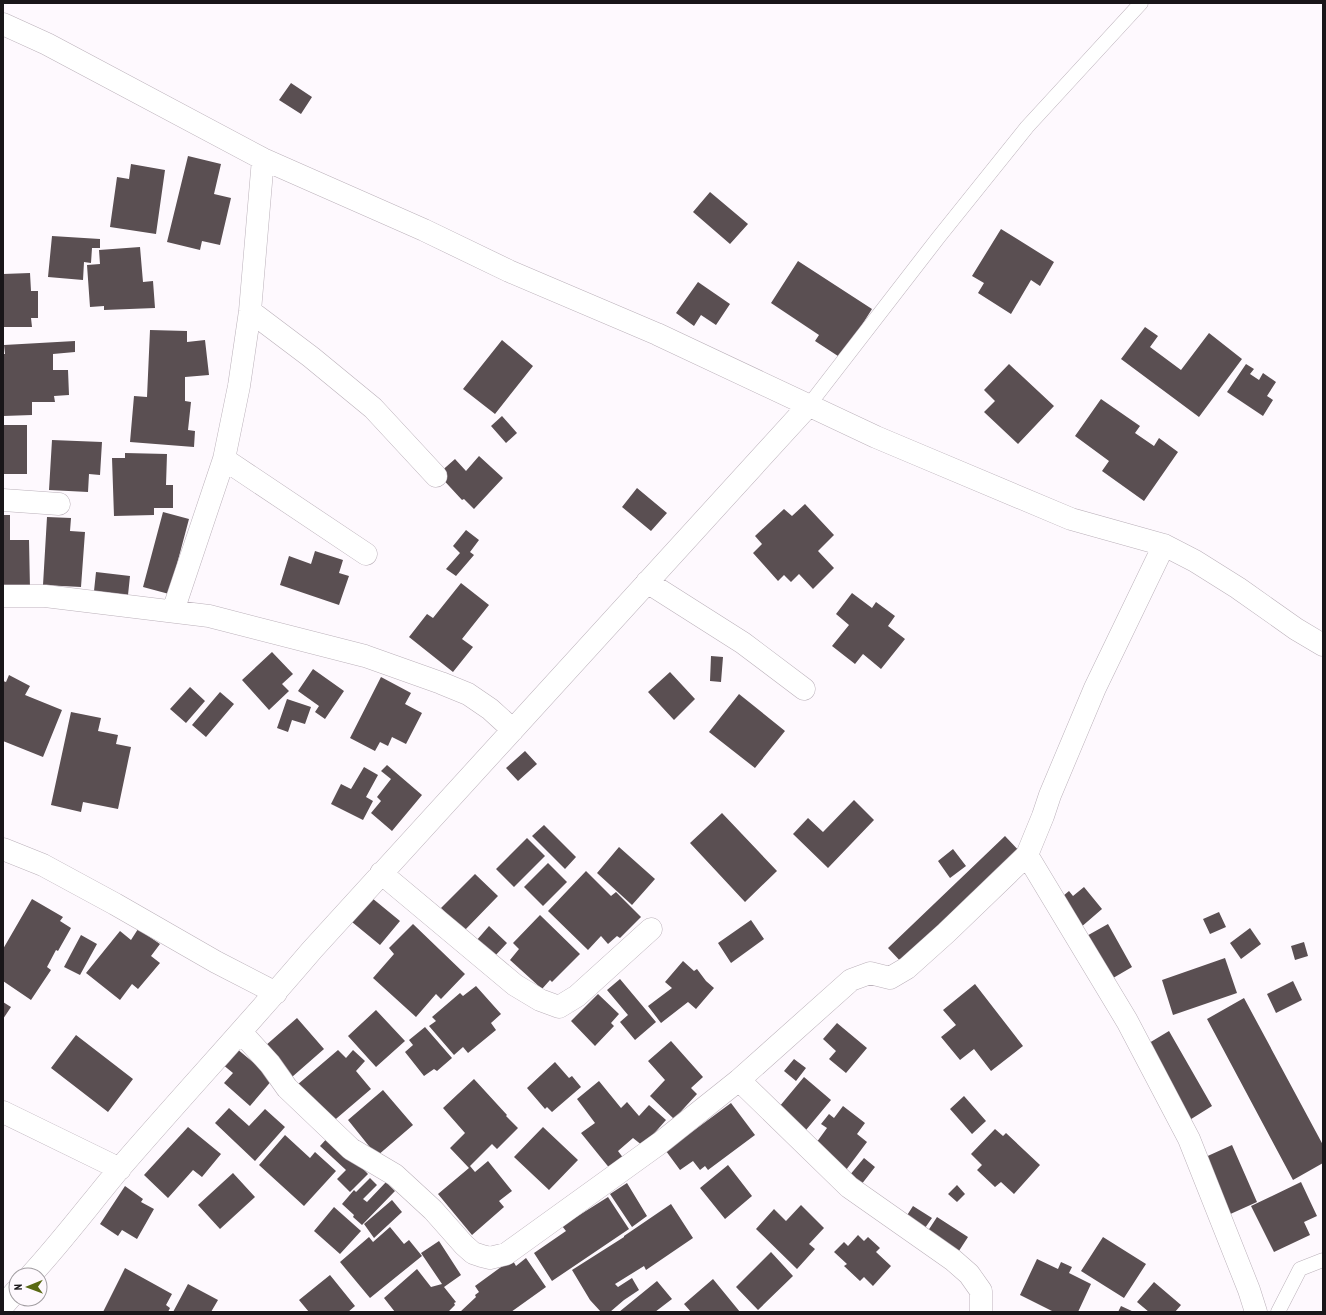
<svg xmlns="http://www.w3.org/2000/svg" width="1326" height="1315" font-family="'PT Sans Narrow',sans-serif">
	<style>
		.building { fill: #5a4f52 }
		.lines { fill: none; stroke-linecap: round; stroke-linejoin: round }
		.service-casing { stroke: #bbb1ba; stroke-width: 15 }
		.minor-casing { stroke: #bbb1ba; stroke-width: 23 }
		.service { stroke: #fff; stroke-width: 14 }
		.minor { stroke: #fff; stroke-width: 22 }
	</style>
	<rect width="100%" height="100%" fill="#fef9fe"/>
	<path class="building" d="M291,83L312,97L301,114L279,100Z
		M188,156L221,164L214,194L231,198L220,245L202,241L200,250L167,242Z
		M131,164L165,170L156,234L110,227L117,177L129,179Z
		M710,192L748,224L730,244L693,212Z
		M1001,229L1054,262L1040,286L1031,280L1011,314L978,293L984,283L972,276Z
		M52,236L100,239V248H92L91,263L84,262L83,280L48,277Z
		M140,247L143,282L153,281L155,308L104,310V306L90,307L87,265L100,264L99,250Z
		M798,261L872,309L841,358L815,341L819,335L771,303Z
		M30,273L31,291H38V318H31L32,327H3V274Z
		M698,282L730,304L716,325L701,315L694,326L676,313Z
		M1145,327L1158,336L1150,347L1181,370L1209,333L1242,359L1199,417L1121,359Z
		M150,330L187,331V342L205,340L209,375L185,377V401L191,402L188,430L195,431L194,447L130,442L134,396L147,397Z
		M502,340L533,366L495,414L463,389Z
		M75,341V352L53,354V370H68L69,395L54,396L55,402H32V415L3,416V354H5L4,345Z
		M1009,364L1054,406L1018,444L984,412L995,401L984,390Z
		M1246,364L1254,369L1250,374L1259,380L1263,373L1276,382L1267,396L1273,400L1263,416L1227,392Z
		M1101,399L1140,426L1135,433L1154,446L1159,438L1178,452L1144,501L1102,471L1109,461L1075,436Z
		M502,416L517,433L506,443L491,426Z
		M3,425H27V474H3Z
		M52,440L102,442L100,475L89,474L88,492L49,490Z
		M125,453L167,454L166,485H173V508H154V515L114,516L112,458H125Z
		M479,456L503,478L474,509L464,499L462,500L438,474L455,459L466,471Z
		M637,488L667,513L651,531L622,507Z
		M805,504L834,535L818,551L834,568L813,589L799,574L791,582L784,575L778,581L753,553L762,544L755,536L784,509L792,516Z
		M163,512L189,519L169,594L143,587Z
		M3,515H10V540H29L30,589H3Z
		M47,517L71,518L70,531L85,532L81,587L43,585Z
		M466,530L479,540L470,552L474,555L456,576L446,569L460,553L453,546Z
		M315,551L343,560L339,573L349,576L339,605L280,585L289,556L311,564Z
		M96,572L130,576L128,595L94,591Z
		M461,583L489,605L462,639L473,647L453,672L409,637L427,614L433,618Z
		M852,593L872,608L876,602L895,616L888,626L905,639L881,669L863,654L855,664L832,646L849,625L836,614Z
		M272,652L293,674L282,684L289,691L269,710L242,680Z
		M711,656L723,657L721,682L710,681Z
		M313,669L344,691L325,719L315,712L319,706L298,691Z
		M670,672L695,699L674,720L648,692Z
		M9,675L30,686L25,695L62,710L43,757L3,741V681L6,682Z
		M381,677L411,693L405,704L422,713L406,744L392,737L388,746L380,742L375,751L350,738Z
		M190,687L205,701L186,723L170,709Z
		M220,692L234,704L206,737L192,725Z
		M739,694L785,731L755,768L709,732Z
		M287,699L311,707L305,724L292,720L288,732L277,728Z
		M71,712L101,718L98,731L118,735L116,744L131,747L118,809L83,802L81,812L51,805Z
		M525,751L537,764L518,781L506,768Z
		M387,765L422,795L392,831L371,813L381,801L377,797L391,779L381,771Z
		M364,767L378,775L366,797L373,801L363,820L331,804L341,784L351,789Z
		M854,800L874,820L828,868L793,834L808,818L823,832Z
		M722,813L777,871L745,902L690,843Z
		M544,825L576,857L565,869L532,836Z
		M1005,836L1021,853L904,965L888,948Z
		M527,838L545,856L514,887L496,869Z
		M619,847L655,879L632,905L597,873Z
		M953,849L966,866L950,878L938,861Z
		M548,863L567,882L543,906L524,887Z
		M586,871L611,896L616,892L641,917L620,938L617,936L608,944L601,936L588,950L548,911Z
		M475,874L498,896L464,931L441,908Z
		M1084,887L1102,909L1080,928L1057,901L1069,891L1073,896Z
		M372,898L400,921L380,945L352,922Z
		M32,899L63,917L60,921L71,928L58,951L56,950L47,967L51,970L31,1000L3,981V949Z
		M1219,912L1226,927L1210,934L1203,919Z
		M540,915L580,954L552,982L550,980L542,989L510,960L519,949L513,943Z
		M751,920L764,939L731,963L718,943Z
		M413,924L465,974L441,999L436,994L416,1017L373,978L394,954L389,948Z
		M1108,924L1132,967L1108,981L1083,938Z
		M489,926L507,943L494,957L476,941Z
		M1250,928L1261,944L1241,959L1230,943Z
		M138,929L160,944L151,956L160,963L138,989L132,984L120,1000L86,973L120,931L131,940Z
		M81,935L97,944L80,975L64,967Z
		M1304,942L1308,956L1295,960L1291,946Z
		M1225,958L1237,993L1173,1015L1162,980Z
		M683,961L694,971L697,969L706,981L714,988L696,1009L688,1002L661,1023L648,1006L672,988L665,982Z
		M620,979L656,1022L635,1040L620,1022L628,1015L607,990Z
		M1293,981L1302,1000L1276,1013L1267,994Z
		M975,984L1023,1046L991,1071L974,1049L960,1060L941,1037L956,1025L943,1010Z
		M476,986L501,1014L491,1023L496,1030L468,1053L463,1047L454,1055L429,1026L436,1021L432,1017L460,993L463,996Z
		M598,994L619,1014L611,1023L614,1026L595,1046L571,1021Z
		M1244,998L1323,1145V1163L1293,1180L1207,1019Z
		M3,1002L11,1007L3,1019Z
		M376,1010L405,1041L376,1067L348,1036Z
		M297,1018L324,1049L292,1077L265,1046Z
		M837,1023L867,1048L846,1073L829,1059L836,1051L823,1039Z
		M425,1027L452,1058L437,1071L434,1069L424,1076L405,1052L413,1045L409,1040Z
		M1169,1031L1212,1106L1188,1121L1144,1046Z
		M76,1035L133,1079L108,1112L51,1068Z
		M671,1041L703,1077L691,1088L697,1094L674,1119L650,1096L665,1080L648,1061Z
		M236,1048L273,1079L250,1106L224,1083L233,1073L222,1064Z
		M338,1050L346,1058L353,1050L365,1061L356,1071L371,1089L330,1124L297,1085Z
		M794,1059L806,1068L796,1081L784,1071Z
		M555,1062L569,1078L572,1076L581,1087L552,1112L547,1107L545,1109L527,1088Z
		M804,1077L831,1100L801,1136L774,1113Z
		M474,1079L507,1115L506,1116L518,1128L497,1149L492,1144L470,1166L475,1172L488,1161L512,1191L499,1201L504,1207L472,1235L438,1194L469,1168L450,1148L465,1133L443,1108Z
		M599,1081L621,1108L627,1102L639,1116L649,1105L666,1120L643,1146L633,1138L618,1151L624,1159L611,1170L581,1133L595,1123L577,1099Z
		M383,1090L413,1125L377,1156L348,1120Z
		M964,1096L986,1121L972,1134L950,1109Z
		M731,1103L755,1135L708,1170L705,1166L700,1170L693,1161L680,1170L666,1151Z
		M843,1106L865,1123L857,1134L867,1142L843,1174L811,1150L827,1128L821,1124L829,1114L834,1118Z
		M229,1108L249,1126L265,1109L285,1127L255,1161L215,1123Z
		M188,1127L221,1154L202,1177L193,1170L168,1198L144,1175Z
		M543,1127L578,1160L549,1190L514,1157Z
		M995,1129L1003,1136L1006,1133L1040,1165L1014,1194L1001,1182L995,1187L977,1170L982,1165L971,1154Z
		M285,1135L310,1158L315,1152L336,1171L304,1206L259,1165Z
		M330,1135L368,1174L350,1192L337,1179L346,1170L320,1146Z
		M1232,1145L1257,1202L1226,1216L1201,1159Z
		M864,1158L875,1167L861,1185L849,1176Z
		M728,1165L752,1196L725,1219L700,1188Z
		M233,1173L255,1197L220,1229L198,1205Z
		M370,1178L377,1185L363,1199L367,1202L386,1182L395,1191L362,1225L353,1217L354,1215L342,1204L354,1190L356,1192Z
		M1301,1182L1317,1216L1304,1222L1310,1235L1274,1252L1251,1206Z
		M627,1183L647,1216L632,1227L610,1194Z
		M957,1185L965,1194L957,1202L948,1194Z
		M125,1186L143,1199L141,1202L154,1209L137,1239L122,1230L118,1236L100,1224Z
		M608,1197L629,1229L552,1281L534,1253L566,1231L562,1226Z
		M392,1200L402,1212L374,1238L364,1224Z
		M671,1204L693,1238L646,1270L644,1266L615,1284L618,1287L632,1278L639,1290L624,1300L610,1312H601L590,1300L572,1270L624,1237V1236Z
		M801,1205L824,1228L809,1244L815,1249L797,1269L756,1229L774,1209L786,1221Z
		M913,1206L932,1218L920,1235L902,1223Z
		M334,1207L361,1231L340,1254L314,1231Z
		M937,1217L968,1237L955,1257L924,1237Z
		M390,1227L404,1244L409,1240L422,1256L370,1298L340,1262L369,1237L373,1242Z
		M858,1235L864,1241L868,1237L880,1248L876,1252L891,1266L873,1286L864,1277L860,1281L844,1266L847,1264L834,1252L844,1242L848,1246Z
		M1103,1237L1146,1264L1124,1298L1081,1271Z
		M439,1241L461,1275L444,1287L456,1302L454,1303L455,1305L448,1312H395L384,1298L417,1269L431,1287L442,1284L421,1253Z
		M771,1252L793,1276L758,1310L736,1287Z
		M526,1258L546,1287L511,1312H460L476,1297L475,1295L479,1292L475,1286L512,1259L516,1266Z
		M1037,1259L1058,1269L1061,1262L1072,1267L1069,1273L1091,1284L1078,1312H1054L1020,1295Z
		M125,1268L172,1294L166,1305L170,1308L168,1312H103Z
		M330,1275L355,1306L348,1312H309L299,1300Z
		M713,1279L740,1312H691L684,1304Z
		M657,1281L672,1299L655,1312H619Z
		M1154,1282L1181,1305L1175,1312H1149L1137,1302Z
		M188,1284L218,1300L211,1312H173Z
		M1121,1306L1134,1312H1118Z"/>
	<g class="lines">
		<g class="service-casing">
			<path id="service" d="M809,405L938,238L1027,127L1141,3
				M1278,1312L1300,1269L1323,1260"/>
		</g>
		<g class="minor-casing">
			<path id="minor" d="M3,24L47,44L263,159L424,230L509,271L657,334L876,437L1071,519L1164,545L1195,561L1238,588L1296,629L1323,645
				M250,311L311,357L373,408L436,476
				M224,459L366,554
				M3,500L59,504
				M647,582L743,643L804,689
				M3,596H45L209,616L365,656L441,683L468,694L490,709L513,730
				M173,611L224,459L239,386L250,311L263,159
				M3,849L43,865L115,904L216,962L276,993
				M1027,855L1127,1021L1189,1139L1249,1290L1256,1312
				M381,873L515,985L540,1000L559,1007L577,996L651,929
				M241,1032L270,1064L287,1088L351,1149L395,1175L433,1210L464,1245L473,1253L482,1256L490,1258L506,1254L660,1143L739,1080L851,980L870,973L890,978L907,968L946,933L1027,855L1043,816L1050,795L1095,688L1164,545
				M739,1080L849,1187L953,1260L969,1274L981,1291V1312
				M3,1112L120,1169
				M31,1275C63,1240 90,1204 120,1168C183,1095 249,1024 312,950L809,405
				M3,1306L16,1291"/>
		</g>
		<use href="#service" class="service"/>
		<use href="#minor" class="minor"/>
	</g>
	<rect width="1326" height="1315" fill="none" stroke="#191619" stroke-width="8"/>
	<g transform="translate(28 1287) rotate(269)"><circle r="19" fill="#fef9fe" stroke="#a29ea2"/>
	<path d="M0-3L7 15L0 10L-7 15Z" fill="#596913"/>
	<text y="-6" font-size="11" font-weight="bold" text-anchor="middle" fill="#191619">N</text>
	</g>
</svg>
